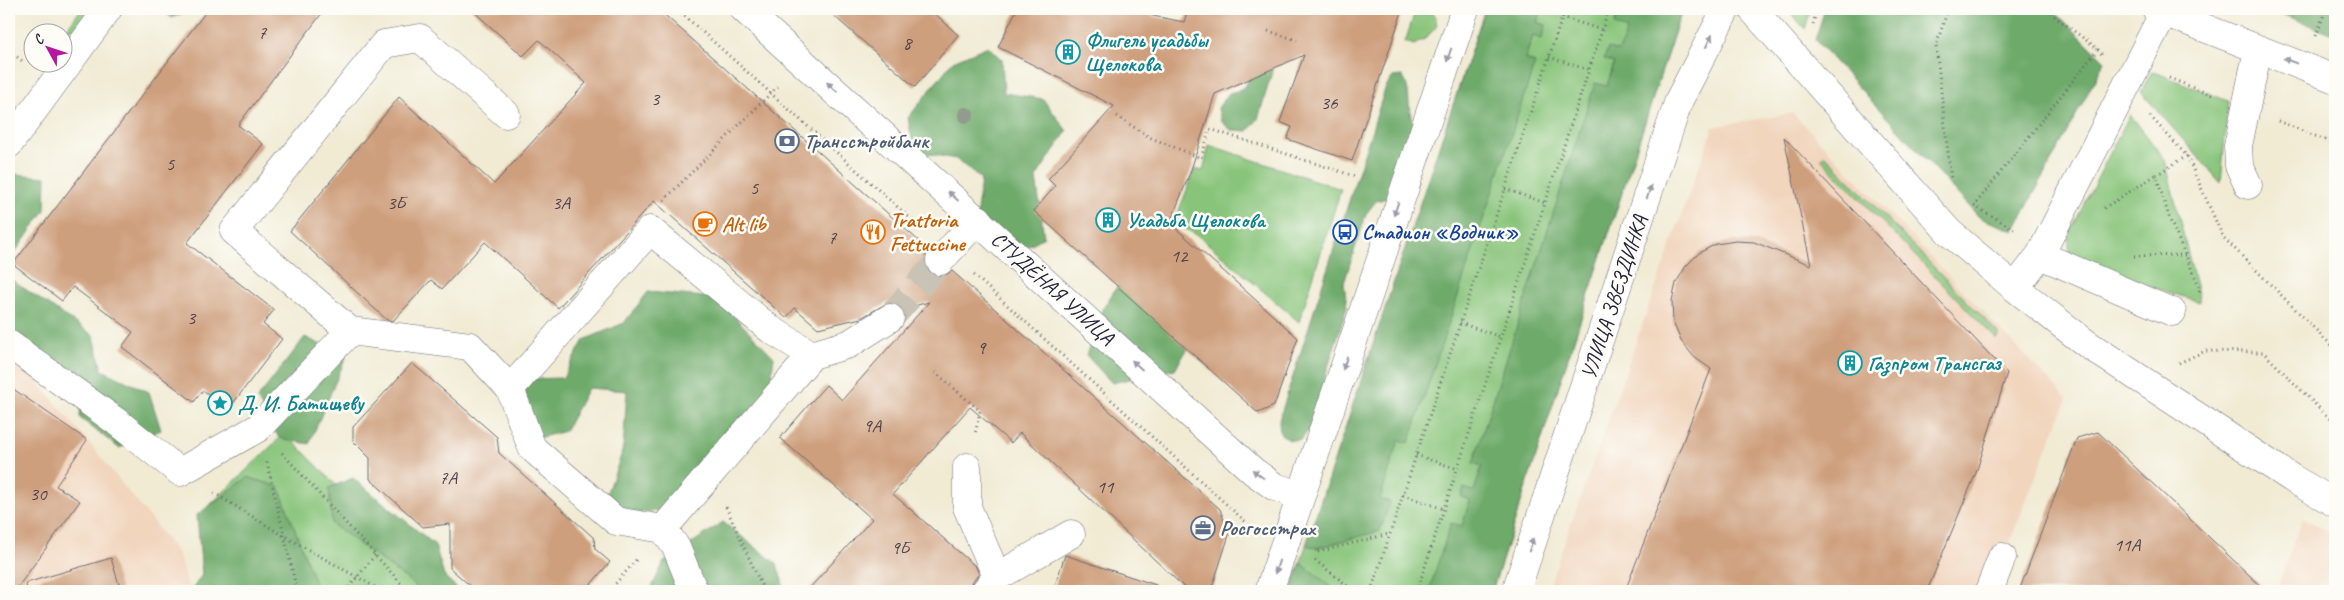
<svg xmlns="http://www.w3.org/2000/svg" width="2344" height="600" font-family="Caveat,sans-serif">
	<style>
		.built { fill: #f1d5bd }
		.green { fill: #88c47a; stroke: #55735a }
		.forest { fill: #6eaa6a; stroke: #486652 }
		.building { fill: #ce9f7d }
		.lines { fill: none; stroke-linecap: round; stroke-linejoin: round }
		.minor-tunnel { stroke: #c8c3b5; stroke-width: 28; stroke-dasharray: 28 14; stroke-linecap: butt }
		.minor-casing { stroke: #6a6871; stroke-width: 29 }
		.path { stroke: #6a6871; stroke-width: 3; stroke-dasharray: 1 4; stroke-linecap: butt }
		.minor { stroke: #fff; stroke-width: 28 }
		.tree { fill: #939c8c }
		.oneway { fill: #9c9ca7 }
		.labels { text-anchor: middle; stroke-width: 5; stroke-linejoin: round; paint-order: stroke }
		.number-label { font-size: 19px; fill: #4d414c }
		.culture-label { font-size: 21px; font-weight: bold; fill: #0d838f; stroke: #fdfcf7; text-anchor: start }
		.service-label { font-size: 21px; font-weight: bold; fill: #4e5e75; stroke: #fdfcf7; text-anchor: start }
		.food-label { font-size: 21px; font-weight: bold; fill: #c56008; stroke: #fdfcf7; text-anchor: start }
		.transit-label { font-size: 21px; font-weight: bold; fill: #164399; stroke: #fdfcf7; text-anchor: start }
		.street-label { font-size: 21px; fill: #22223b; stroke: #fdfcf7 }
	</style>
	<rect width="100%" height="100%" fill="#fdfcf7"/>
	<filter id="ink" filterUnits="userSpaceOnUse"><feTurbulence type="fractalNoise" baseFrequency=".02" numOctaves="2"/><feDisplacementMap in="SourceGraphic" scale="10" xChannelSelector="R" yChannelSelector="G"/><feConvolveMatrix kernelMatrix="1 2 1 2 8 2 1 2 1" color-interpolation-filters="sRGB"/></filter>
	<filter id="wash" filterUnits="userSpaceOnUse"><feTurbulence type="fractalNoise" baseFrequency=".0096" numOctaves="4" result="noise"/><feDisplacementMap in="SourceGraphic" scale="20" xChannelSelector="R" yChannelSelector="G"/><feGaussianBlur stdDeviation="1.12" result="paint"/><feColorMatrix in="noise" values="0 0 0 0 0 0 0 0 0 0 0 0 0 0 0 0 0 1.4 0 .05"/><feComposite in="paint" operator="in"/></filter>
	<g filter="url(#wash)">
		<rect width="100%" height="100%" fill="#f1ebd4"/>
		<path class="built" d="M1793,113L2067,399L1990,591H1547L1713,127Z
			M9,348L87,440L177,552L190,591H9Z
			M2303,518L2335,535V591H2276Z"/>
		<path class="green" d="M81,9H91L76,29L66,30Z
			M1416,9H1431L1436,19L1437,26L1426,38L1414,45L1405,42Z
			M1485,9H1682L1492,591H1291Z
			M1787,9H1811L1805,29Z
			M2152,71L2228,101L2221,183L2141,92Z
			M2130,114L2165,160L2200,302L2081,265L2070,253L2068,236Z
			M1209,145L1341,189L1299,322L1199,236L1174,223L1195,169L1203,171Z
			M1825,155L2000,335L1996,339L1821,159Z
			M285,433L440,591H249L210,505Z"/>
		<path class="forest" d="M161,9H191L172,18Z
			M1485,9H1542L1537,22L1546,25L1542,39L1533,36L1525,59L1535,63L1409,443L1399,440L1380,499L1390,502L1380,531L1316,548L1306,545Z
			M1620,9H1682L1492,591H1429L1451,523L1462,526L1470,500L1461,497L1464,488L1474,491L1482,466L1473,463L1595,83L1607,86L1614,63L1604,59L1608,48L1619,51L1627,30L1614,25Z
			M1825,9H2052L2105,61L2014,231L1980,218L1815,40Z
			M2269,9H2335V35Z
			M988,46L1002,60L1004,93L1043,99L1067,131L1036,177L1044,237L1014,254L975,227L981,179L956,159L914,151L908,118L953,61Z
			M1273,62V69L1258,119L1248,131L1231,130L1221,121L1218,108L1229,93L1241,90L1250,79L1256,63Z
			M1402,76C1412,88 1406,107 1413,123L1388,198L1376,201L1366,214L1344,283L1347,307L1308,431L1300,440H1289L1280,433L1279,420L1386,86L1393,77Z
			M14,174L46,177L45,210L9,261V181Z
			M9,278L94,336L102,370L149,392L161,430L119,448L80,418L81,375L31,376L9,344Z
			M1118,285L1203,324L1175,369L1112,383L1086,355L1102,310Z
			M648,292L716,298L774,357L767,413L691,508L628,514L607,495L623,450L627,391L588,388L565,431L527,441L525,379L563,378L584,340L624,323Z
			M305,337L346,357L309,444L279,438L257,399Z
			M248,477L279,487L318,591H191L202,575L197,515Z
			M353,478L435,545L444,576L460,591H415L416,586L332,524L329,488Z
			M723,522L777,564L785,591H650L664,562Z
			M1301,563L1337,591H1291Z"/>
		<g id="blocks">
			<path class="building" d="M208,9H325L238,125L263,144L187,243L274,310L263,324L282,339L228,410L203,390L194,402L122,347L133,332L73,287L62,301L13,264Z
				M471,9H658L929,250L925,257V265L930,273L936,276H944L952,271L1220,509L1229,535L1211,591H1188L1020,433L1011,443L970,407L893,494L976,567L979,574L973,581L970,591H807L872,519L780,438L826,385L842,400L929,302L902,309L897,304L889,302L861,318L818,328L795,308L786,318L654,201L558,308L485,242L442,289L431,280L393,321L387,320L290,231L399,97L494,184L586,83L539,40L523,56Z
				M826,9H930L958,35L915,87Z
				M1017,9H1138L1153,16L1184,22L1188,9H1403L1352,161L1287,139L1292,127L1280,122L1304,55L1215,94L1190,173L1170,223L1298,338L1274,406L1258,413L1034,211L1055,186L1048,179L1114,106L998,47Z
				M1784,137L2007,373L1976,473L1927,591H1625L1711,369L1694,357L1681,341L1673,322L1672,301L1676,283L1686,266L1699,253L1716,244L1736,241L1754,242L1811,265Z
				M412,363L497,437L499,453L594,538L595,549L610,562L585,591H476L450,568V524L423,527L370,479V458L353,441V427Z
				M9,386L87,440L56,486L80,501L15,591H9Z
				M2098,432L2266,591H2019L2077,438Z
				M1065,555L1156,585L1155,591H1053Z
				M111,558L121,591H27L26,583Z"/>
		</g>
	</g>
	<g filter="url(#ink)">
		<use href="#blocks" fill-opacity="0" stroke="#6a6871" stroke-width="1"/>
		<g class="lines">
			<path class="minor-tunnel" d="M890,318L940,261"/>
			<g class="minor-casing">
				<path id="minor" d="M744,9L1253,471L1275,487L1301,495
					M1752,9L1949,232L2015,288L2087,344L2293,479L2335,503
					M2156,9L2335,79
					M9,144L108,9
					M2248,185L2239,165L2238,146L2258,49
					M2040,255L2172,312
					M940,261L978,219
					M2015,288L2040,255L2164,12
					M350,331L470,346L510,389L532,448L616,521L663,529L676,547L694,591
					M9,344L117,422L180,472L258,428L350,331L234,231L384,44L420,38L506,114
					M510,389L650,230L770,329L812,355
					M967,467V507L997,577L985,591
					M663,529L812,355L849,344L890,318
					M997,577L1071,534
					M1269,591L1465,9
					M1516,591L1679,100L1726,9
					M1989,591L2002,557"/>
			</g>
			<path class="path" d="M677,9L922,229
				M1948,9L1936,46L1951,180
				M1562,17L1602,30
				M1813,24L1817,9
				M1268,31L1297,40
				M2316,36L2326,9
				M2098,49L2103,56
				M9,51L25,63
				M1549,57L1589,70
				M2169,78L2214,96
				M1117,116L1149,137L1201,158L1210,129L1354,176
				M2150,116L2187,156L2223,237L2335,349
				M2278,121L2335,144
				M2187,156L2156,175L2170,220L2200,288L2199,292
				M1505,189L1545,203
				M664,200L778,86
				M2104,208L2156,175
				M2014,229L1974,206L2098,49L2054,16
				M2134,256L2186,255
				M974,275L1247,523
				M1460,323L1501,337
				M2179,363L2205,351L2263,352L2335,424
				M935,372L980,411L975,434
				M282,453L408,591
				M1416,455L1458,469
				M267,462L297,591
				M214,493L284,536L382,591
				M1403,495L1444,509
				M726,507L764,591
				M1318,552L1389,534
				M1315,560L1354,591
				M346,591L375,555
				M609,591L636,560
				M1371,591L1565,9
				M1417,591L1609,9"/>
			<use href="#minor" class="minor"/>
		</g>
		<circle class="tree" cx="966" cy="115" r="8"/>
		<defs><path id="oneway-solid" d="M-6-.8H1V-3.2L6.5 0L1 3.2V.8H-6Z" transform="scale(1.25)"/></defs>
		<g class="oneway">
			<use href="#oneway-solid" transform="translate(1709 41) rotate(-63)"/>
			<use href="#oneway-solid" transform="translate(1449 55) rotate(109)"/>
			<use href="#oneway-solid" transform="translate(2290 61) rotate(-159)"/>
			<use href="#oneway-solid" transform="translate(832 87) rotate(-138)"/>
			<use href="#oneway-solid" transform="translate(1649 192) rotate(-72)"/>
			<use href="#oneway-solid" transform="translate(953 196) rotate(-138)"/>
			<use href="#oneway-solid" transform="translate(1396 209) rotate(109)"/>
			<use href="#oneway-solid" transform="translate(1345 363) rotate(108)"/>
			<use href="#oneway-solid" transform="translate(1137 365) rotate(-138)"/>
			<use href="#oneway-solid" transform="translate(1258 474) rotate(-143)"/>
			<use href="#oneway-solid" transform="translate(1531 545) rotate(-72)"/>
			<use href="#oneway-solid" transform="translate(1277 567) rotate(108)"/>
		</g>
	</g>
	<defs>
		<g id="building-ring" transform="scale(1.25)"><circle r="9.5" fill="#fdfcf7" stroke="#0f9aa8" stroke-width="1.5"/><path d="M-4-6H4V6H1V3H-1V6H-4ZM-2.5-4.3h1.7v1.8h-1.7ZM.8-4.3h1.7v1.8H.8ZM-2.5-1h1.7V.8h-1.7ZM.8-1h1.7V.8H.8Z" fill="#0f9aa8"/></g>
		<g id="bank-ring" transform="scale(1.25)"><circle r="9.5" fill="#fdfcf7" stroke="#5c6f8a" stroke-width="1.5"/><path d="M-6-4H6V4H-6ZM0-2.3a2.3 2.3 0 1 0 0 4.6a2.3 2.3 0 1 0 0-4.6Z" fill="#5c6f8a"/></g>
		<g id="cafe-ring" transform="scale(1.25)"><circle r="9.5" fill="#fdfcf7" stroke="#e8710a" stroke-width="1.5"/><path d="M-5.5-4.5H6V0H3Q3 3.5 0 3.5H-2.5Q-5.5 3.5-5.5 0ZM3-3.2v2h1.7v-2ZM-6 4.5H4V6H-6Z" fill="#e8710a"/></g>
		<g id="restaurant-ring" transform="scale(1.25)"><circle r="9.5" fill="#fdfcf7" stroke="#e8710a" stroke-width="1.5"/><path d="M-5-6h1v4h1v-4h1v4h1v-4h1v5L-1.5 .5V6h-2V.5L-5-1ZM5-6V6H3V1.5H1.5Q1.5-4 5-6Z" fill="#e8710a"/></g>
		<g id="bus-ring" transform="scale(1.25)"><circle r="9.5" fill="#fdfcf7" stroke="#1a4fb4" stroke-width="1.5"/><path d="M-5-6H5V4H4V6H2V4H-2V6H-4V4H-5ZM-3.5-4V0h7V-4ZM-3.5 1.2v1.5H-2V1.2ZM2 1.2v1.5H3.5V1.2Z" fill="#1a4fb4"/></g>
		<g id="sight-ring" transform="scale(1.25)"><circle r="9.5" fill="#fdfcf7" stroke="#0f9aa8" stroke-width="1.5"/><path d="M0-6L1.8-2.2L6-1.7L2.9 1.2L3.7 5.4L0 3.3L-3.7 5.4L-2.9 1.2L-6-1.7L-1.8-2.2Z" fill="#0f9aa8"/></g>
		<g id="office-ring" transform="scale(1.25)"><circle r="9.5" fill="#fdfcf7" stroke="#5c6f8a" stroke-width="1.5"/><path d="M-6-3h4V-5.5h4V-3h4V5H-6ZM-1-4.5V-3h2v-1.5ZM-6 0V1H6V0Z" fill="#5c6f8a"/></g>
	</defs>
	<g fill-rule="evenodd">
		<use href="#building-ring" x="1068" y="52"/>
		<use href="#bank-ring" x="787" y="141"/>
		<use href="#building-ring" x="1108" y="220"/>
		<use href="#cafe-ring" x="705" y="224"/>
		<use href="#restaurant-ring" x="873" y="232"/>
		<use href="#bus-ring" x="1345" y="232"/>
		<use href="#building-ring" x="1850" y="363"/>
		<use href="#sight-ring" x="220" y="403"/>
		<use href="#office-ring" x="1203" y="528"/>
	</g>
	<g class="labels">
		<g class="number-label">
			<text x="262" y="39">7</text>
			<text x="907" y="49">8</text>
			<text x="655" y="105">3</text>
			<text x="1329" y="109">36</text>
			<text x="170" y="170">5</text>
			<text x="754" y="194">5</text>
			<text x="396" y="209">3Б</text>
			<text x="561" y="209">3А</text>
			<text x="832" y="244">7</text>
			<text x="1179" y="262">12</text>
			<text x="191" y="324">3</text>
			<text x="981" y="354">9</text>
			<text x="872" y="432">9А</text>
			<text x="448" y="484">7А</text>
			<text x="1105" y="493">11</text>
			<text x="38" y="500">30</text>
			<text x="2127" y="551">11А</text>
			<text x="900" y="554">9Б</text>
		</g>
		<g class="culture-label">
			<text x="1086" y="47">Флигель усадьбы<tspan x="1086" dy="24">Щелокова</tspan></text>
			<text x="1126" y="227">Усадьба Щелокова</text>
			<text x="1868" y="370">Газпром Трансгаз</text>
			<text x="238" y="410">Д. И. Батищеву</text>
		</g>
		<g class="service-label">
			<text x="804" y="148">Трансстройбанк</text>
			<text x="1220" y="535">Росгосстрах</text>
		</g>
		<g class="food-label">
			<text x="890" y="227">Trattoria<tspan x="890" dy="24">Fettuccine</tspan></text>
			<text x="722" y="231">Alt lib</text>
		</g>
		<g class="transit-label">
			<text x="1362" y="239">Стадион «Водник»</text>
		</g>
		<g class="street-label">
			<text transform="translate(1053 288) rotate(42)" y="7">СТУДЁНАЯ УЛИЦА</text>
			<text transform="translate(1614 297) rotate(-72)" y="7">УЛИЦА ЗВЕЗДИНКА</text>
		</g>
	</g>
	<rect width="2344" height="600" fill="none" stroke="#fdfcf7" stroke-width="30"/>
	<g transform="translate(48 48) rotate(310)"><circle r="24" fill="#fdfcf7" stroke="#a5a5ac"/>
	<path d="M0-4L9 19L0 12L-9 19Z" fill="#b5179e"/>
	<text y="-8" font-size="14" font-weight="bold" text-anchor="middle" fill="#22223b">С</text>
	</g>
</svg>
